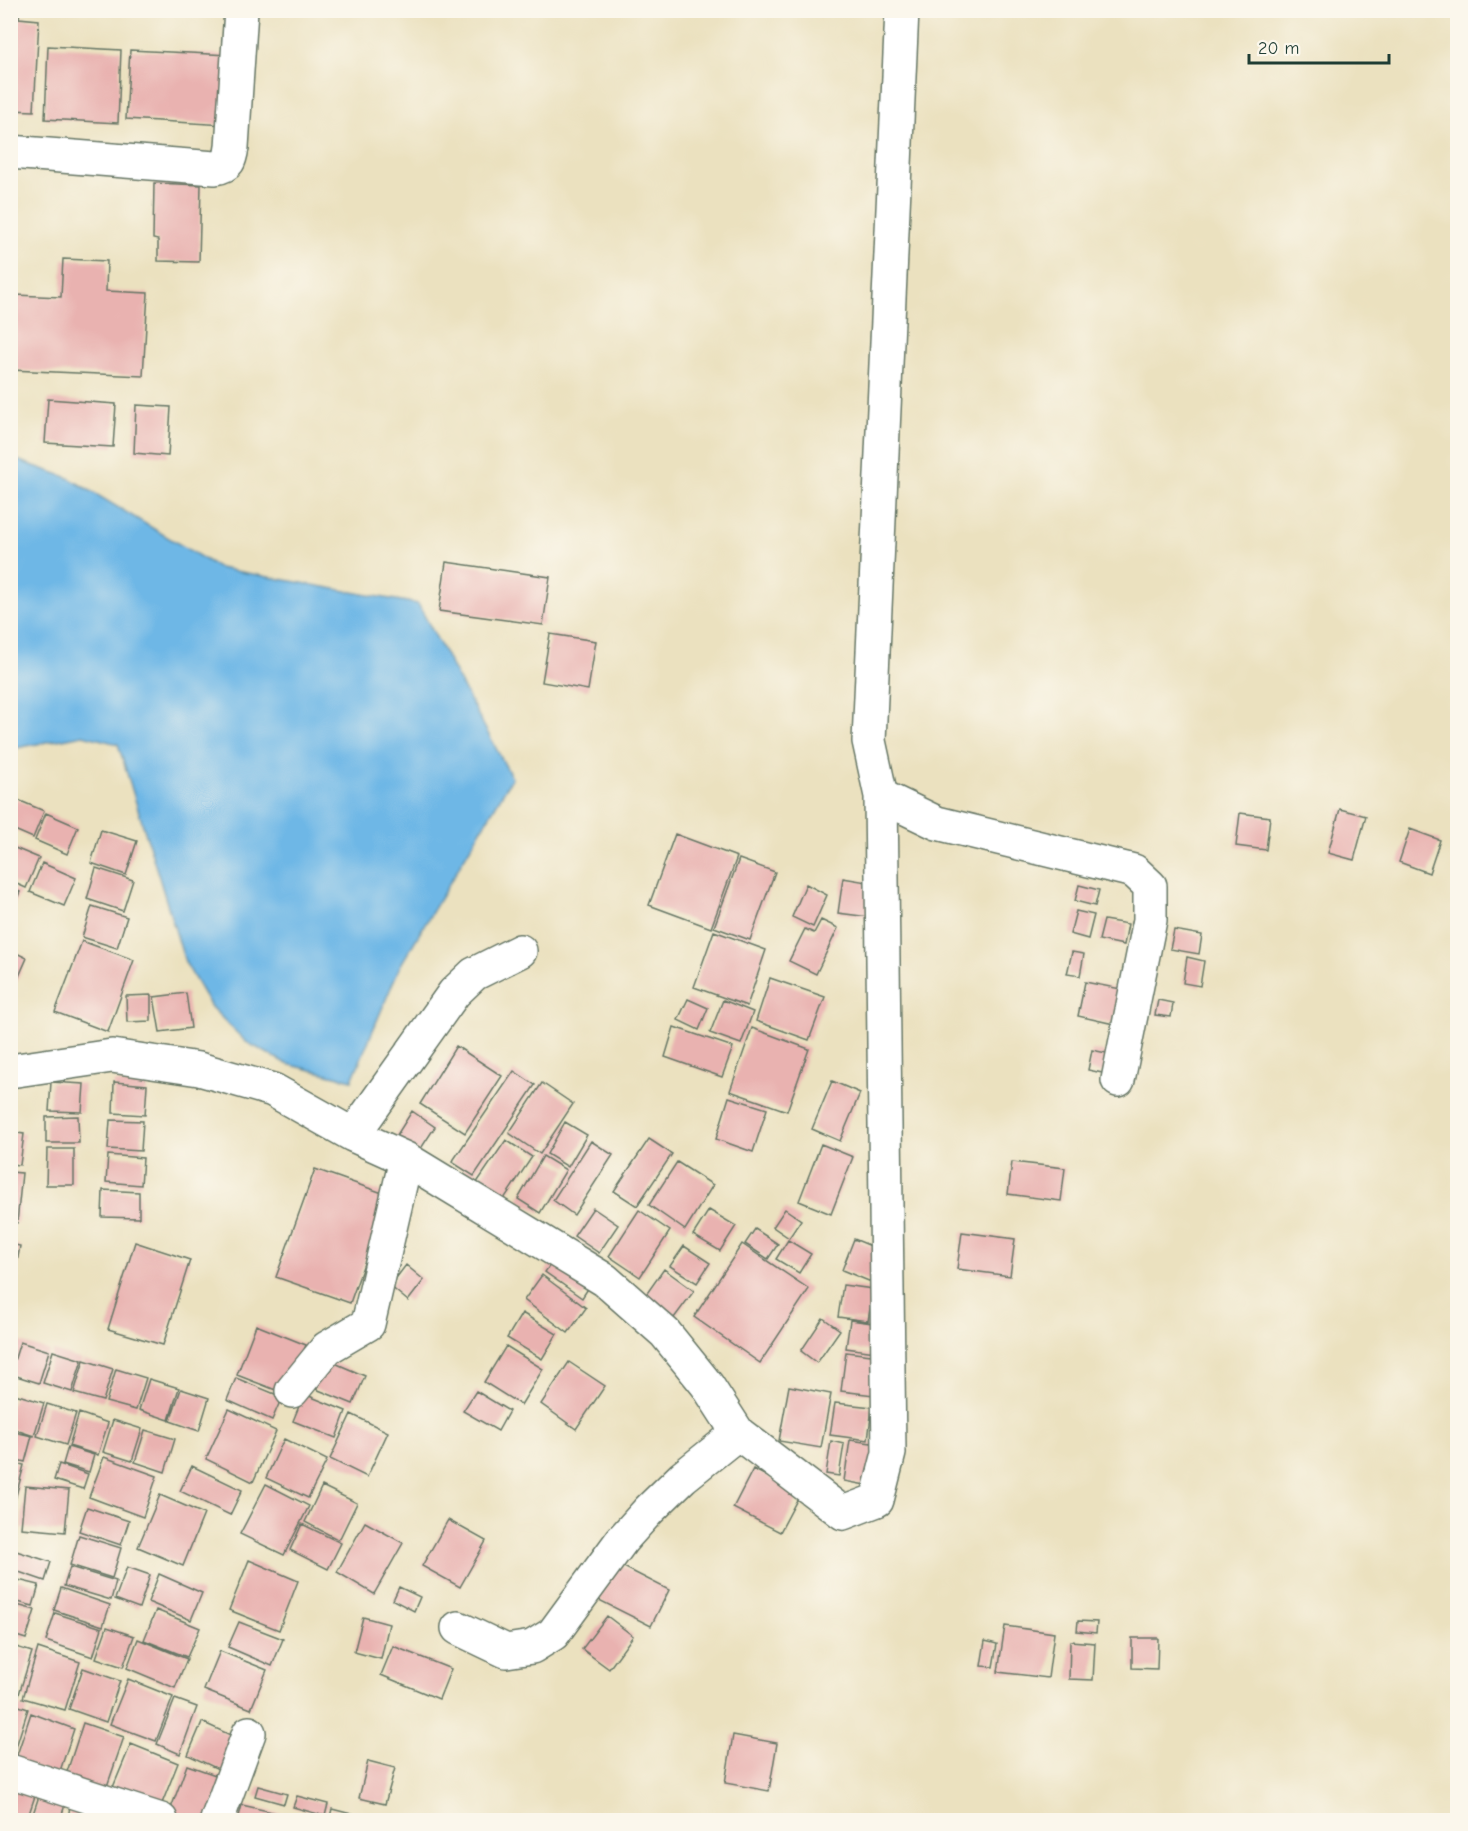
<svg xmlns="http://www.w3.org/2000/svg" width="1468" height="1831" font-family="'Comic Neue',sans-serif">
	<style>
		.water { fill: #6eb7e6; stroke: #467a8d; stroke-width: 1.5 }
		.building { fill: #e9b2b0 }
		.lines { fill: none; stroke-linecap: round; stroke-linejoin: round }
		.street-casing { stroke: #667665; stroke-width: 36 }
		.street { stroke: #fff; stroke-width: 33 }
	</style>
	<rect width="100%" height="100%" fill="#fbf7ec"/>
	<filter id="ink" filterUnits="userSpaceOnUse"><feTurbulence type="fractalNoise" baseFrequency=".0167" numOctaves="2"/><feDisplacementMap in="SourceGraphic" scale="12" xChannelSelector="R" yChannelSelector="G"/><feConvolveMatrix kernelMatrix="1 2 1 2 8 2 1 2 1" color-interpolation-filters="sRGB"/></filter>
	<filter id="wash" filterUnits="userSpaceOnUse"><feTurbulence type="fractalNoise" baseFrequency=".008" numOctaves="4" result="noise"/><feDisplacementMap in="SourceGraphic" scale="24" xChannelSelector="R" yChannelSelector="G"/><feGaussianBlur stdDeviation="1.35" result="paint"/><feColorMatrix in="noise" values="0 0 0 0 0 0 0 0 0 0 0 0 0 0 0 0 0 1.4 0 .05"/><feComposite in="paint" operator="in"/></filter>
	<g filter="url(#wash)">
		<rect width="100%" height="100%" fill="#ebe1bf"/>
		<path class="water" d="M11,458L69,478L219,568L418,604L512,778L400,966L352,1080L287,1064L246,1042L211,1007L185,962L118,744L83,735L11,749Z"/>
		<g id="blocks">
			<path class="building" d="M10,10H20L19,18L39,20L34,111L10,110Z
				M48,46L121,50L118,123L45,119Z
				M130,50L229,55L225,125L126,119Z
				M154,183L201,185L199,262L158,261V240L153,239Z
				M63,259L107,261L106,291L148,293L143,376L11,370L15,295L61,297Z
				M48,399L116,404L113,447L45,443Z
				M136,405L171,407L168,456L134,453Z
				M446,562L550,577L543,625L439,611Z
				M550,634L596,641L588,690L542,682Z
				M11,797L44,811L33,838L10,828Z
				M1340,809L1366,816L1354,860L1328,853Z
				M46,813L78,827L67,854L35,840Z
				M1240,813L1270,817L1266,850L1236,846Z
				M1410,829L1440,840L1429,873L1399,862Z
				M101,830L137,841L126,875L91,863Z
				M675,834L737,857L711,928L649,905Z
				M10,846L39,858L26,888L10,881Z
				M739,859L775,872L750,940L714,927Z
				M42,863L76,878L64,906L30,892Z
				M96,868L133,880L123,911L87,899Z
				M843,878L873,883L869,917L838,913Z
				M806,884L827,895L813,927L792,917Z
				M1079,885L1099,890L1095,906L1075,901Z
				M10,888L20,892L10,914Z
				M92,906L127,917L117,948L82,937Z
				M1076,911L1094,915L1088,939L1070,934Z
				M821,920L838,928L816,974L789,961L805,929L814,933Z
				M1104,920L1128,924L1124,945L1099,940Z
				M1174,930L1202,935L1199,954L1170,949Z
				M714,931L766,950L747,1006L694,987Z
				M82,941L134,960L108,1032L55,1012Z
				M10,950L27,958L12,992L10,991Z
				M1072,952L1084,954L1080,976L1067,974Z
				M1187,957L1204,961L1200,986L1183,983Z
				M770,978L825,997L809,1040L756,1021Z
				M1085,982L1121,989L1114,1024L1078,1016Z
				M186,993L191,1028L160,1032L154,997Z
				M151,995V1021L127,1022L126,996Z
				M688,999L708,1008L699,1030L678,1020Z
				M723,1000L753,1012L741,1044L710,1033Z
				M1158,1000L1173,1003L1171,1017L1155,1015Z
				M674,1027L733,1047L722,1077L665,1057Z
				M752,1028L809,1049L787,1111L730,1091Z
				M456,1046L502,1076L465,1133L420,1104Z
				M1092,1050L1116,1055L1112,1075L1088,1070Z
				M514,1071L535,1085L474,1176L452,1162Z
				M832,1081L860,1093L840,1141L812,1129Z
				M51,1082L84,1084L82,1112L49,1111Z
				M114,1082L147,1085L145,1115L113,1113Z
				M542,1083L573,1104L540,1154L509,1133Z
				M729,1097L767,1109L753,1152L716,1139Z
				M412,1111L435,1127L418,1153L395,1138Z
				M78,1116L79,1143H46V1117Z
				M110,1120L143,1121L141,1151L108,1149Z
				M565,1122L587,1135L568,1167L547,1154Z
				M10,1132L24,1134L20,1165L10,1164Z
				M649,1139L672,1154L637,1206L614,1191Z
				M506,1140L532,1157L502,1202L476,1184Z
				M591,1141L613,1155L574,1215L553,1200Z
				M821,1144L853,1157L831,1214L799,1201Z
				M47,1149H74V1185H46Z
				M108,1155L143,1158L141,1185L106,1182Z
				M543,1156L566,1170L540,1213L518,1199Z
				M677,1162L713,1185L685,1230L649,1205Z
				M1012,1162L1065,1168L1061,1201L1008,1194Z
				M315,1169L388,1195L350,1303L276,1277Z
				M10,1172L22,1173L17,1223L10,1222Z
				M103,1190L139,1192V1218L102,1217Z
				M593,1208L618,1225L599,1253L574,1236Z
				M785,1209L801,1220L789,1238L773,1227Z
				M639,1210L670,1231L640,1277L609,1256Z
				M709,1210L736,1226L720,1251L693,1235Z
				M755,1229L778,1244L768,1259L745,1244Z
				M962,1232L1015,1239L1010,1276L957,1269Z
				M854,1239L888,1253L876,1284L842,1270Z
				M788,1240L811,1254L799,1273L776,1259Z
				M135,1242L190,1260L163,1345L108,1329Z
				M10,1244L20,1246L15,1273L10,1272Z
				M742,1244L809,1289L760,1363L694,1317Z
				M684,1246L710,1263L697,1283L670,1266Z
				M555,1258L591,1284L582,1298L545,1272Z
				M406,1265L424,1280L408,1301L390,1286Z
				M664,1269L694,1291L674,1318L645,1296Z
				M542,1275L586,1308L568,1333L524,1300Z
				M843,1285L873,1289L868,1321L838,1317Z
				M522,1313L557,1334L542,1359L507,1338Z
				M823,1318L840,1330L817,1363L801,1351Z
				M850,1320L894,1326L890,1354L846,1348Z
				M256,1325L306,1345L286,1394L237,1375Z
				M20,1342L49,1351L39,1383L10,1374Z
				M506,1346L543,1369L521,1405L484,1382Z
				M53,1351L82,1360L72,1392L43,1383Z
				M846,1352L888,1357L882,1396L841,1391Z
				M323,1358L365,1376L353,1404L311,1387Z
				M84,1360L113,1369L103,1401L74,1393Z
				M569,1362L605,1386L576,1429L541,1404Z
				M116,1369L146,1378L136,1410L106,1402Z
				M236,1378L282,1397L272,1420L227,1400Z
				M149,1379L179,1388L169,1420L139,1410Z
				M789,1386L831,1394L821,1448L779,1441Z
				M181,1389L209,1398L199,1431L170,1421Z
				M476,1391L509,1411L498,1431L463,1411Z
				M15,1394L44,1403L34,1436L10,1428V1407Z
				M304,1394L346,1411L336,1438L293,1421Z
				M835,1403L872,1407L868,1440L830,1435Z
				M47,1404L76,1413L66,1445L37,1436Z
				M229,1409L276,1431L253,1482L206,1459Z
				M79,1413L108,1423L98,1455L69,1446Z
				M351,1414L388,1432L367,1477L330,1459Z
				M113,1420L142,1429L132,1461L103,1452Z
				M145,1430L175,1439L165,1472L135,1462Z
				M10,1431L32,1436L25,1462L10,1458Z
				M284,1439L327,1460L308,1498L266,1478Z
				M850,1440L878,1444L871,1486L844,1481Z
				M831,1441L844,1444L839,1476L826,1474Z
				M68,1447L94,1455L89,1472L63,1464Z
				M104,1457L157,1476L143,1517L89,1497Z
				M10,1462L24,1465L11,1515H10Z
				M59,1464L88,1474L83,1489L54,1480Z
				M192,1466L242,1490L230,1515L180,1491Z
				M753,1469L800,1494L780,1532L733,1508Z
				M266,1484L309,1506L284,1555L240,1534Z
				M25,1486L69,1490L65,1532L21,1528Z
				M322,1486L357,1503L339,1540L305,1522Z
				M160,1495L204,1514L183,1566L138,1547Z
				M87,1507L129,1521L121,1545L79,1531Z
				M448,1520L486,1541L460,1587L422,1566Z
				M365,1522L403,1543L374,1594L337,1572Z
				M302,1524L341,1543L328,1569L290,1550Z
				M79,1535L121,1548L112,1578L70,1565Z
				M10,1549L51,1562L45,1581L10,1569Z
				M249,1560L298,1581L279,1630L229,1610Z
				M616,1563L669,1590L651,1626L599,1600Z
				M70,1567L116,1581L111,1600L64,1586Z
				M127,1567L150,1575L139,1608L115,1599Z
				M159,1574L202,1593L191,1620L148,1602Z
				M10,1578L39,1585L33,1606L10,1600Z
				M399,1587L420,1597L414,1611L393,1600Z
				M61,1588L110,1605L103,1626L54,1610Z
				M10,1603L35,1610L26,1639L10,1634Z
				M156,1610L200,1628L187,1657L144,1640Z
				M55,1613L102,1628L93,1657L46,1641Z
				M607,1616L633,1636L609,1669L582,1649Z
				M363,1617L389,1624L381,1659L354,1652Z
				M1078,1621L1097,1622L1096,1633L1077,1631Z
				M239,1622L283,1639L272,1666L228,1647Z
				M1005,1626L1054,1633L1048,1678L998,1672Z
				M107,1627L134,1636L123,1667L96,1658Z
				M1132,1638H1158L1157,1669L1132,1668Z
				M138,1639L187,1659L175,1688L127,1668Z
				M985,1641L997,1644L993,1667L981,1666Z
				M1070,1641L1095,1643L1093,1680L1069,1679Z
				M10,1645L32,1652L19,1694L10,1691Z
				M393,1646L451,1669L439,1699L381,1675Z
				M38,1648L80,1662L65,1710L23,1698Z
				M220,1651L267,1670L251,1709L204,1690Z
				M83,1668L120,1681L106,1722L69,1709Z
				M128,1679L173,1697L156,1741L110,1724Z
				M175,1699L197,1707L180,1754L157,1744Z
				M10,1703L28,1709L11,1763H10Z
				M31,1713L74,1729L58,1777L15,1761Z
				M202,1722L248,1743L233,1776L188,1755Z
				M83,1723L124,1737L104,1795L64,1781Z
				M733,1735L777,1743L769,1791L725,1783Z
				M131,1744L178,1763L159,1811L111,1792Z
				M368,1761L395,1768L385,1804L359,1798Z
				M187,1765L224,1778L209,1820L167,1819Z
				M258,1786L287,1794L284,1804L255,1796Z
				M10,1788L35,1796L27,1820H10Z
				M40,1793L66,1802L60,1820H31Z
				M297,1796L328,1804L325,1816L293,1807Z
				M70,1805L131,1820H68Z
				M242,1805L294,1817L293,1820H238Z
				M332,1809L367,1818V1820H329Z"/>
		</g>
	</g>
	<g filter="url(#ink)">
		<use href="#blocks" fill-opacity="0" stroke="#667665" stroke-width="1.5"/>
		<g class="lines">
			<g class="street-casing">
				<path id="street" d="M902,10L869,741L881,796L937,823L1134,871L1150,886V920L1118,1080
					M10,152L215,168C229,166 230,160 232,147L241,10
					M10,1071L112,1056L199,1069L273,1090L353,1135L406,1159L605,1280L665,1333L707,1385L738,1433L843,1513L877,1500L889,1453L881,796
					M353,1135L454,993L474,974L520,951
					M292,1391L327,1348L368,1324L406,1159
					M458,1628L506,1651L532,1647L553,1634L622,1540L649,1510L683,1477L738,1433
					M10,1771L161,1820
					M217,1820L249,1733"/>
			</g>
			<use href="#street" class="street"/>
		</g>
	</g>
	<rect width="1468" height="1831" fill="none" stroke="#fbf7ec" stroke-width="36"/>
	<path d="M1249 54v9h140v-9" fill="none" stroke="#1f3d34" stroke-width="3"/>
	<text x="1258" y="54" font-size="18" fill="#1f3d34" stroke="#fbf7ec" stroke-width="4.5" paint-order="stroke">20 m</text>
</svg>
